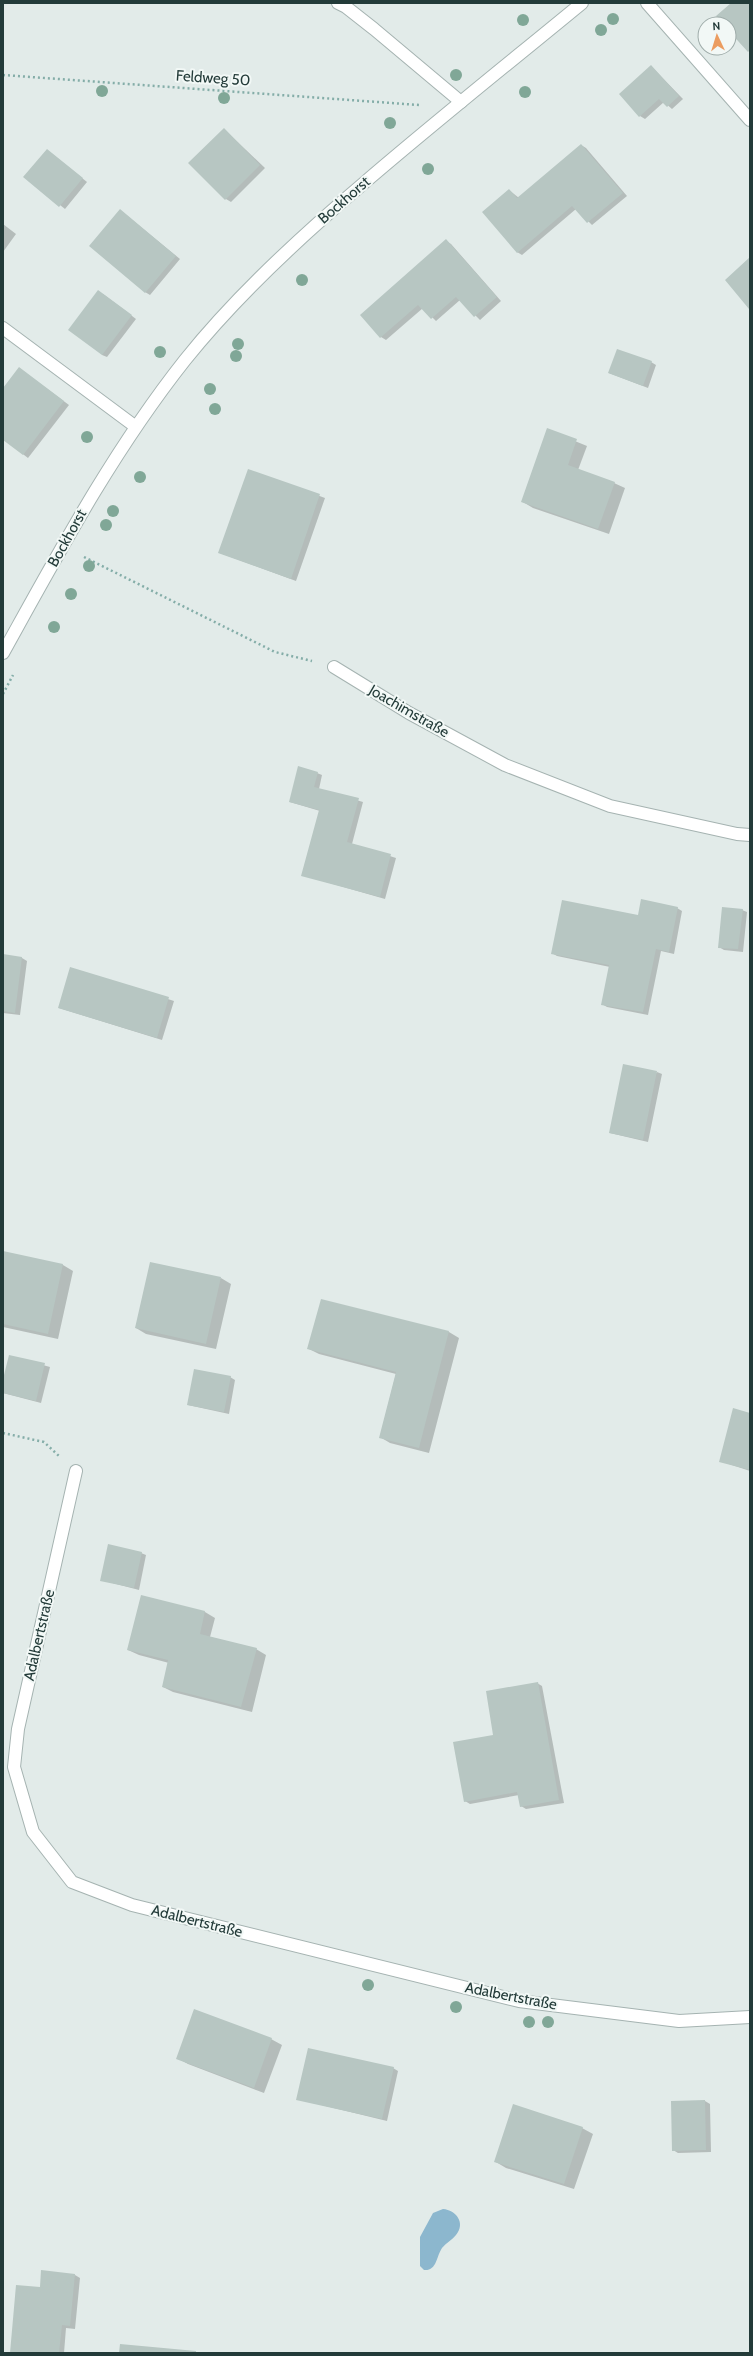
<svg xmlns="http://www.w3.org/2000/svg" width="753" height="2356" font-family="Cabin,sans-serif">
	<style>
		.water { fill: #8cb7ce }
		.shadow { fill: #0003 }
		.building { fill: #b7c6c2 }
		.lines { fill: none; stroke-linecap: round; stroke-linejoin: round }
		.service-casing { stroke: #a5b3b1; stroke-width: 14 }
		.minor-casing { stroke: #a5b3b1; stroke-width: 14 }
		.path { stroke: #84ada8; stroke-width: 2.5; stroke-dasharray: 2 3; stroke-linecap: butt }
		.service { stroke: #fff; stroke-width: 12 }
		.minor { stroke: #fff; stroke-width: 12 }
		.tree { fill: #80a797 }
		.labels { text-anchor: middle; stroke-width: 4; stroke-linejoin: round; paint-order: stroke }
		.street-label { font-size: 15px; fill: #233b39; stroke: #f2f8f6 }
	</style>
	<rect width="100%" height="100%" fill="#e2ebe9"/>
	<path class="water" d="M443,2209C456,2210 466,2223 456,2235C452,2240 446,2243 442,2248C436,2257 437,2271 424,2270L420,2266V2237L433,2213Z"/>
	<path class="shadow" d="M651,66L683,99L672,109L664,102L645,119L640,116Z
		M224,129L265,168L231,202L226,199Z
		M581,145L586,148L627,196L592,225L576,209L522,255L517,252L509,190L519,198Z
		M47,150L87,182L65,209L25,177Z
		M120,210L180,259L150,295L145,292Z
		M3,224L16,234L3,252Z
		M446,241L451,244L501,301L480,320L460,300L436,321L423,308L386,340L381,337L362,315Z
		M103,294L136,319L107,357L102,355Z
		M651,362L656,365L648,388L609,373Z
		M19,368L69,405L28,458L3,439V390Z
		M548,430L587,446L578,470L614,483L625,488L609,534L533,508L523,502Z
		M249,470L325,498L296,581L220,553Z
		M317,773L322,775L319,789L363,802L352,844L396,858L385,899L302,875L320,811L290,802Z
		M677,908L682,911L674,954L661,951L648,1015L607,1007L602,1004L610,967L557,956L552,953L639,916Z
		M742,910L747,912L743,952L724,950L719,947Z
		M3,955L22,958L27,961L20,1015L3,1013Z
		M71,968L174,1001L162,1040L59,1008Z
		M657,1072L662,1074L648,1142L610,1133Z
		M3,1252L63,1265L73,1271L58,1339L3,1327Z
		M221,1278L231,1284L216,1349L146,1334L136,1328Z
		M449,1332L459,1338L429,1453L390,1443L380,1437L396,1374L319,1354L309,1349Z
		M10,1356L50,1367L41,1403L3,1393V1383Z
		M230,1377L235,1380L229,1414L188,1405Z
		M750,1414V1471L720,1461Z
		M141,1553L146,1555L139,1590L101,1580Z
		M142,1596L205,1612L215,1618L210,1637L256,1649L266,1655L252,1712L173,1692L163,1687L169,1663L139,1655L128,1650Z
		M537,1683L542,1686L564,1803L526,1809L521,1806L519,1795L470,1804L465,1801L494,1736Z
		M271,2039L282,2045L264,2093L188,2064L177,2058Z
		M393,2068L398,2071L387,2121L297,2099Z
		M705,2101L710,2104L711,2152L678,2153L673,2150Z
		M582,2128L593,2134L574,2189L506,2168L496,2162Z
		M75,2275L80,2278L75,2329L66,2328L64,2353H11L41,2289Z"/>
	<path class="building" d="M731,3H750V50L748,52L729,31V24H723L716,16Z
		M651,65L679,96L667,107L659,99L639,117L619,94Z
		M224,128L260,165L225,200L188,163Z
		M581,144L623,193L587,223L572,206L517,253L482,212L509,189L517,198Z
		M47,149L83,178L59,207L23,177Z
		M120,209L176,256L145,293L89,246Z
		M446,239L497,297L474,317L456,297L431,319L418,305L380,338L360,315Z
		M750,257V308L749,309L725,280Z
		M98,290L132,315L102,355L68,330Z
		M617,349L652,361L643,386L608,373Z
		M19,367L64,401L23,455L3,440V388Z
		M547,428L577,439L568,465L615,482L598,529L521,502Z
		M248,469L320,494L291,579L218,553Z
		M298,766L318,772L314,787L359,798L347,842L391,854L380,897L301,876L319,810L289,802Z
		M641,899L678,907L669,952L656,949L643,1012L601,1005L609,965L551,954L562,900L638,915Z
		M722,907L743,909L738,949L718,948Z
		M3,954L22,957L15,1013L3,1011Z
		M70,967L169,997L157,1038L58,1008Z
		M623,1064L657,1071L643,1140L609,1133Z
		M3,1251L63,1264L48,1334L3,1324Z
		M150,1262L221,1277L206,1344L135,1328Z
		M321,1299L449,1331L419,1448L379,1438L396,1372L307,1349Z
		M9,1355L45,1363L36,1401L3,1393V1379Z
		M194,1369L231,1376L224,1412L187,1405Z
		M733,1408L750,1413V1470L719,1462Z
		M108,1544L142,1552L134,1588L100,1581Z
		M141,1595L205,1611L200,1634L257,1648L241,1707L162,1687L168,1660L127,1650Z
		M538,1682L559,1800L520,1807L517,1792L464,1802L453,1742L493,1735L486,1691Z
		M194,2009L272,2038L254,2088L176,2059Z
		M308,2048L394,2067L382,2119L296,2100Z
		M705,2100L706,2150L672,2151L671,2101Z
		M513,2104L583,2127L564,2184L494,2162Z
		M41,2270L75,2274L70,2326L62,2325L59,2353H10L16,2285L40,2287Z
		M120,2344L196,2351V2353H119Z"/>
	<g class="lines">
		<g class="service-casing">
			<path id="service" d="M338,3L346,7L374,29L461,102"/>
		</g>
		<g class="minor-casing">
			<path id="minor" d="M647,3L750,120
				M3,328L136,427
				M3,653C59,552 113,451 185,360C237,295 300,237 364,183C435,122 509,63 582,3
				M334,667L409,713L505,765L610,806L737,834L750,835
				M76,1471L18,1729L14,1767L33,1832L72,1882L132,1905L519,2001L679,2021L750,2017"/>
		</g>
		<path class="path" d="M3,75L419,105
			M84,557L275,652L312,661
			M3,694L13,675
			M3,1433L44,1442L59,1456"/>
		<use href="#service" class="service"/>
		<use href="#minor" class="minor"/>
	</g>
	<g class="tree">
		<circle cx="613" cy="19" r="6"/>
		<circle cx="523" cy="20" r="6"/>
		<circle cx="601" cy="30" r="6"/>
		<circle cx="456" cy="75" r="6"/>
		<circle cx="102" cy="91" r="6"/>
		<circle cx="525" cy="92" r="6"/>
		<circle cx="224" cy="98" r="6"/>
		<circle cx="390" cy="123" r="6"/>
		<circle cx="428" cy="169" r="6"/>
		<circle cx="302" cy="280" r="6"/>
		<circle cx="238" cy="344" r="6"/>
		<circle cx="160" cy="352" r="6"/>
		<circle cx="236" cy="356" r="6"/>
		<circle cx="210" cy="389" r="6"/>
		<circle cx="215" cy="409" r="6"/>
		<circle cx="87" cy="437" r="6"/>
		<circle cx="140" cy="477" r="6"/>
		<circle cx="113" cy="511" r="6"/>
		<circle cx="106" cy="525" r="6"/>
		<circle cx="89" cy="566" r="6"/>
		<circle cx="71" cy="594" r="6"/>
		<circle cx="54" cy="627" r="6"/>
		<circle cx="368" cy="1985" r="6"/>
		<circle cx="456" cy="2007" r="6"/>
		<circle cx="529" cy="2022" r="6"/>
		<circle cx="548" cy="2022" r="6"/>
	</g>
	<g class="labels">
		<g class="street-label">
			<text transform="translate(213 78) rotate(4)" y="5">Feldweg 50</text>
			<text transform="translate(344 200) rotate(-41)" y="5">Bockhorst</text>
			<text transform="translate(67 538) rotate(-61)" y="5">Bockhorst</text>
			<text transform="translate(409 711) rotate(30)" y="5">Joachimstraße</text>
			<text transform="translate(39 1635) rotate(-77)" y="5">Adalbertstraße</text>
			<text transform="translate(197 1921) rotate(14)" y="5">Adalbertstraße</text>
			<text transform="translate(511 1996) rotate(11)" y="5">Adalbertstraße</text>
		</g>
	</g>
	<rect width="753" height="2356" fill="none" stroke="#233b39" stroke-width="8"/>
	<g transform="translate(717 36) rotate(356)"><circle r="19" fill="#f2f8f6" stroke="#9facaa"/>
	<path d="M0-3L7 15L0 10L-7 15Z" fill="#eb9c60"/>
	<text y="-6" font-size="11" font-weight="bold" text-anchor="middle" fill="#233b39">N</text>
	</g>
</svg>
